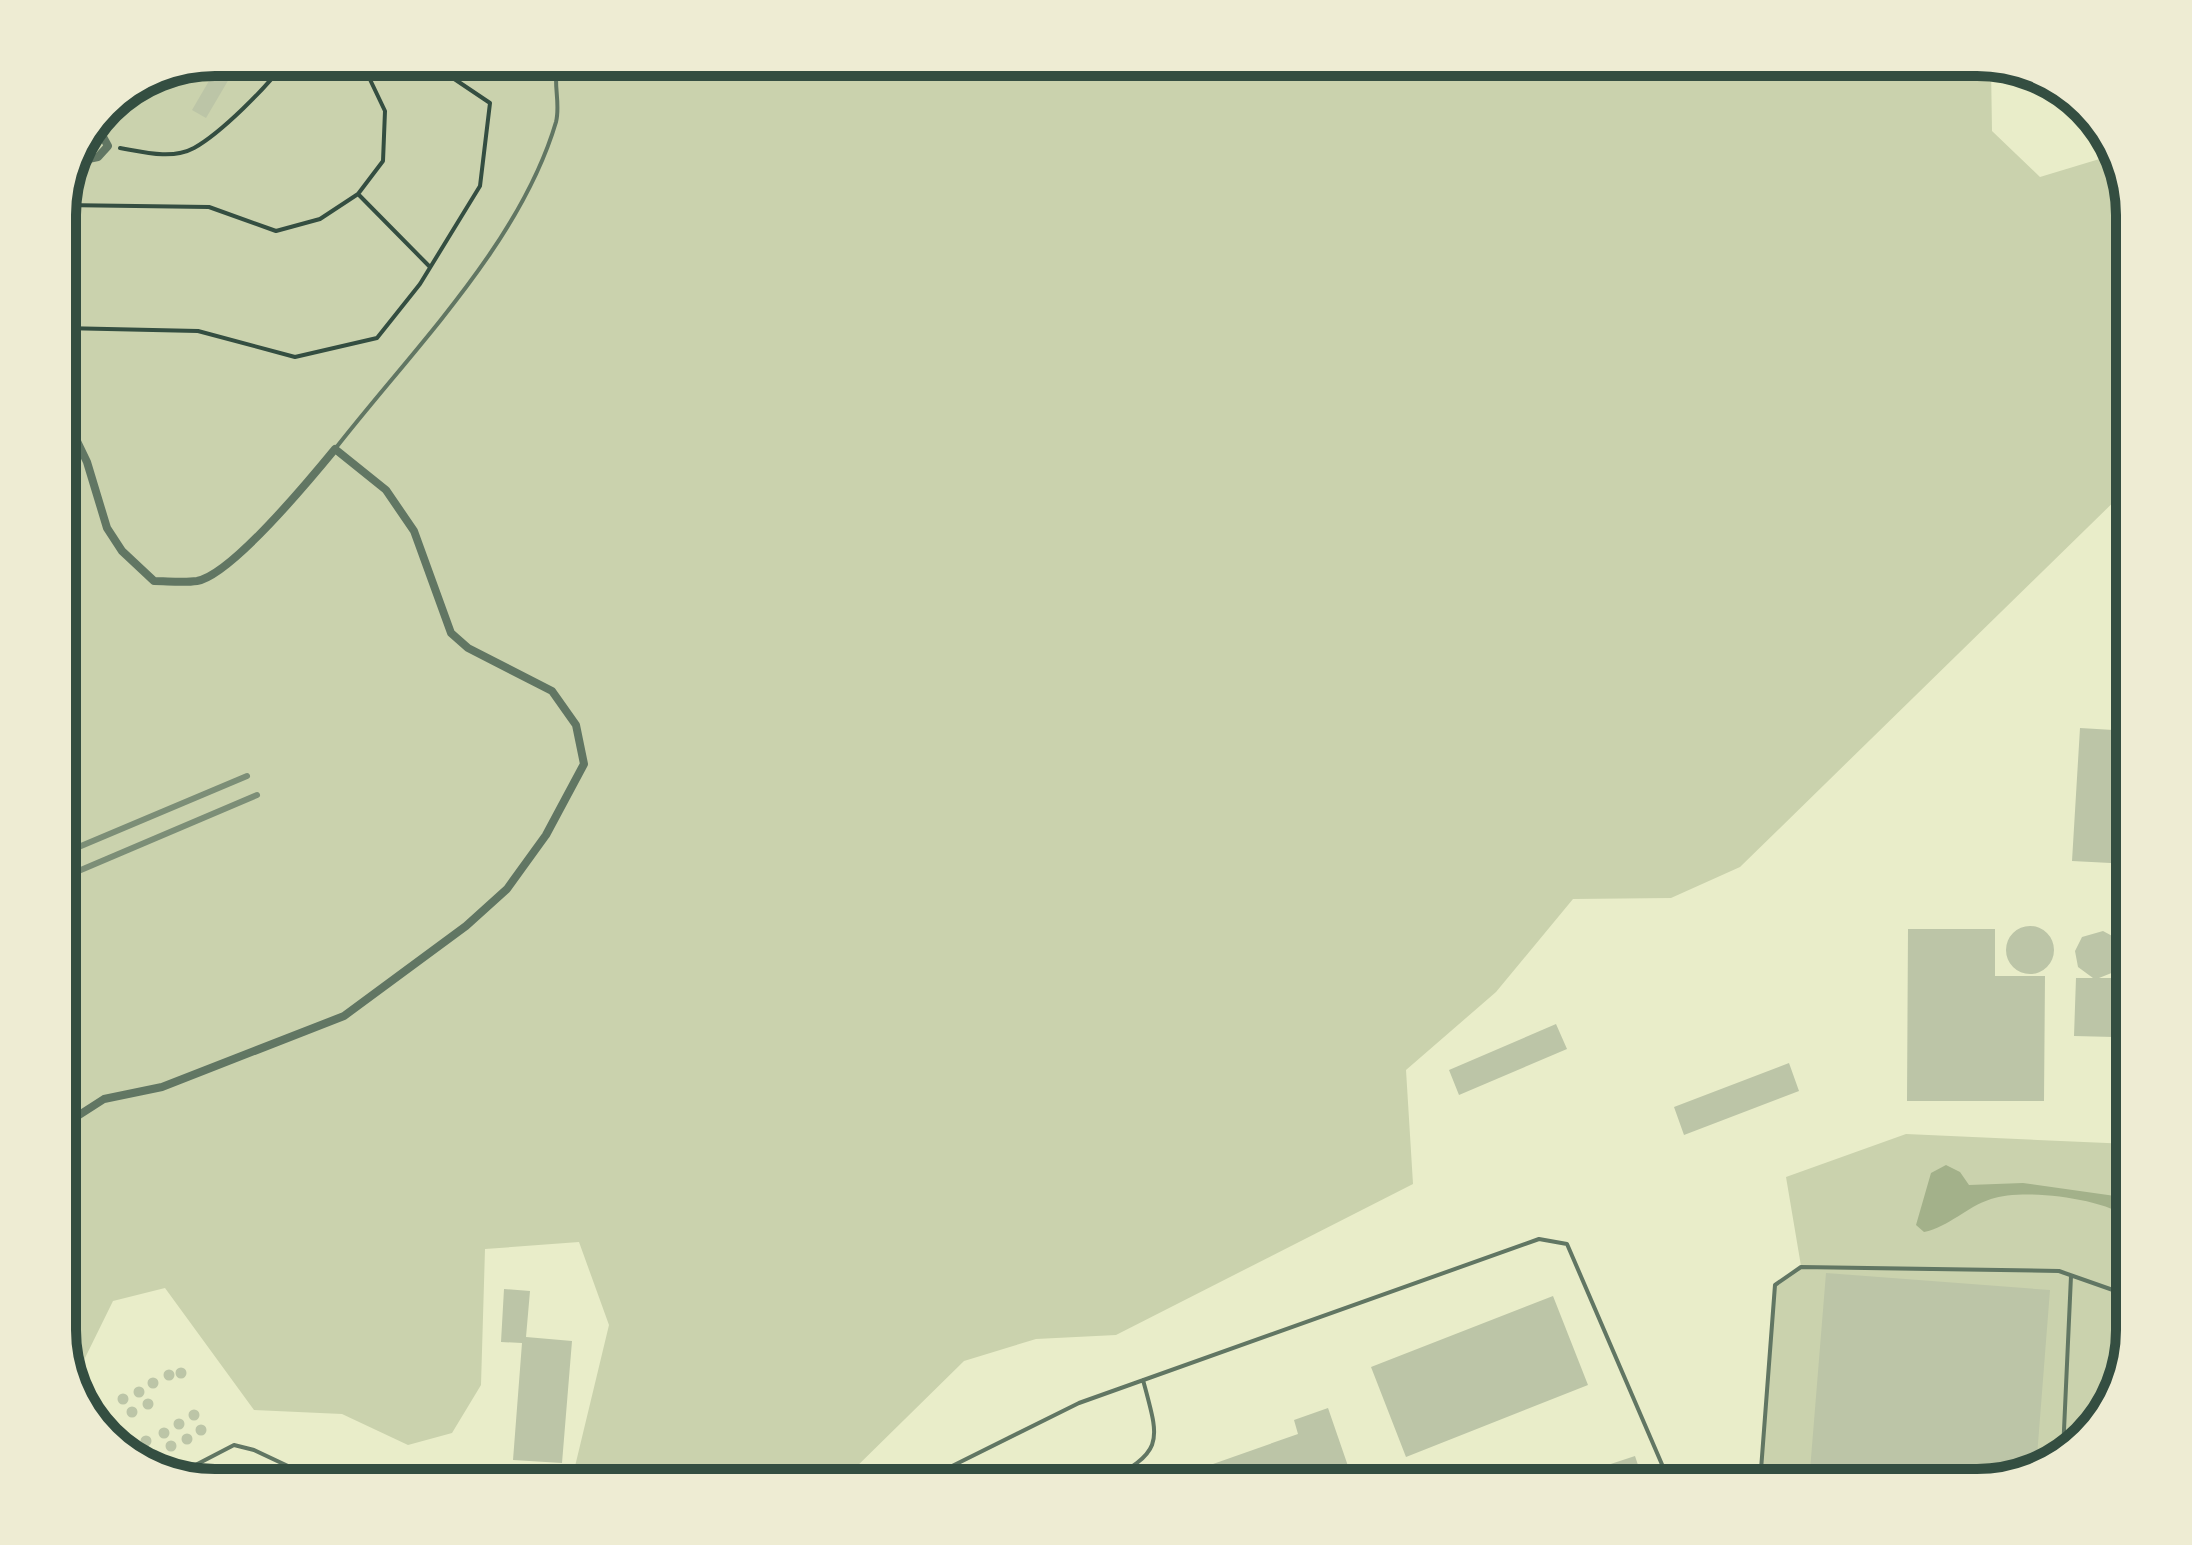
<svg xmlns="http://www.w3.org/2000/svg" width="2192" height="1545" font-family="Arial,sans-serif">
	<style>
		.green { fill: #cad2ad }
		.water { fill: #a3b18a }
		.building { fill: #bcc5a7 }
		.lines { fill: none; stroke-linecap: round; stroke-linejoin: round }
		.path { stroke: #344e41; stroke-width: 4 }
		.service { stroke: #617663; stroke-width: 4 }
		.minor { stroke: #617663; stroke-width: 8 }
		.rail { stroke: #7c8e77; stroke-width: 6 }
		.rim { fill: none; stroke: #344e41; stroke-width: 10 }
	</style>
	<rect width="100%" height="100%" fill="#e9edc9"/>
	<path class="green" d="M215,62H1977L1991,67L1992,131L2040,177L2116,154L2130,215V486L1740,867L1671,898L1573,899L1496,992L1406,1070L1413,1184L1116,1335L1036,1339L964,1361L846,1477L830,1483H571L609,1325L579,1242L485,1249L481,1385L452,1433L408,1445L342,1414L254,1410L165,1288L113,1301L84,1360L70,1364L62,1339V205L78,148L114,100Z
		M1906,1134L2130,1144V1330L2099,1423L2045,1467L1977,1483H1760L1775,1285L1801,1266L1786,1177Z"/>
	<path class="water" d="M1946,1165L1960,1172L1969,1185L2023,1183L2115,1196L2130,1203V1218C2101,1198 2024,1188 1991,1199C1966,1207 1949,1227 1924,1232L1916,1225L1931,1173Z"/>
	<path class="building" d="M220,62H239L206,118L192,110Z
		M2080,728L2130,731V864L2072,861Z
		M62,788L71,808L62,811Z
		M2006 950a24 24 0 1 1 48 0a24 24 0 1 1-48 0Z
		M1908,929H1995V976H2045L2044,1101H1907Z
		M2103,931L2116,938L2122,952L2114,972L2099,978H2116L2114,1037L2074,1036L2076,978H2093L2078,967L2075,951L2082,937Z
		M1556,1024L1567,1049L1459,1095L1449,1070Z
		M1789,1063L1799,1091L1684,1135L1674,1107Z
		M1826,1273L2050,1290L2036,1469L1977,1483H1809Z
		M504,1289L530,1291L526,1337L572,1341L562,1463L513,1460L522,1343L501,1342Z
		M1553,1296L1588,1385L1406,1457L1371,1367Z
		M175.5 1373a5.5 5.5 0 1 1 11 0a5.5 5.5 0 1 1-11 0Z
		M163.5 1375a5.5 5.5 0 1 1 11 0a5.5 5.5 0 1 1-11 0Z
		M147.5 1383a5.5 5.5 0 1 1 11 0a5.5 5.5 0 1 1-11 0Z
		M133.5 1392a5.5 5.5 0 1 1 11 0a5.5 5.5 0 1 1-11 0Z
		M117.5 1399a5.5 5.5 0 1 1 11 0a5.5 5.5 0 1 1-11 0Z
		M142.5 1404a5.5 5.5 0 1 1 11 0a5.5 5.5 0 1 1-11 0Z
		M126.5 1412a5.5 5.5 0 1 1 11 0a5.5 5.5 0 1 1-11 0Z
		M104,1408L119,1433L110,1438L91,1415Z
		M1328,1408L1348,1466L1299,1483H1159L1298,1434L1294,1420Z
		M188.5 1415a5.5 5.5 0 1 1 11 0a5.5 5.5 0 1 1-11 0Z
		M173.5 1424a5.5 5.5 0 1 1 11 0a5.5 5.5 0 1 1-11 0Z
		M195.5 1430a5.5 5.5 0 1 1 11 0a5.5 5.5 0 1 1-11 0Z
		M158.5 1433a5.5 5.5 0 1 1 11 0a5.5 5.5 0 1 1-11 0Z
		M181.5 1439a5.5 5.5 0 1 1 11 0a5.5 5.5 0 1 1-11 0Z
		M140.5 1441a5.5 5.5 0 1 1 11 0a5.5 5.5 0 1 1-11 0Z
		M165.5 1446a5.5 5.5 0 1 1 11 0a5.5 5.5 0 1 1-11 0Z
		M148.5 1455a5.5 5.5 0 1 1 11 0a5.5 5.5 0 1 1-11 0Z
		M1635,1456L1644,1483H1556V1482Z"/>
	<g class="lines">
		<path class="path" d="M120,148C143,152 172,160 194,148C221,133 267,87 285,62
			M358,194L430,267
			M62,205L209,207L276,231L320,219L358,194L383,161L385,111L365,69V62
			M62,328L198,331L295,357L377,338L420,284L480,186L490,103L429,62"/>
		<path class="service" d="M335,449C412,350 520,244 556,122C561,103 552,81 558,62
			M2063,1452L2071,1276
			M182,1472L234,1445L254,1450L324,1483
			M918,1483L1079,1403L1539,1239L1567,1244L1670,1483
			M1103,1483C1165,1451 1160,1443 1143,1380
			M1760,1483L1775,1285L1801,1267L2059,1271L2130,1296"/>
		<path class="minor" d="M74,162L98,157L108,146L96,124
			M62,1126L104,1099L162,1087L344,1016L466,926L507,889L546,835L584,764L576,725L552,691L468,648L451,633L414,531L386,490L335,449C312,477 231,575 197,581C183,583 167,581 154,581L122,551L107,528L87,462L62,410"/>
		<path class="rail" d="M62,854L247,776
			M62,878L257,795"/>
	</g>
	<path d="M0 0H2192V1545H0ZM215 76H1977A139 139 0 0 1 2116 215V1330A139 139 0 0 1 1977 1469H215A139 139 0 0 1 76 1330V215A139 139 0 0 1 215 76Z" fill="#eeecd3" fill-rule="evenodd"/>
	<path class="rim" d="M215 76H1977A139 139 0 0 1 2116 215V1330A139 139 0 0 1 1977 1469H215A139 139 0 0 1 76 1330V215A139 139 0 0 1 215 76Z"/>
</svg>
